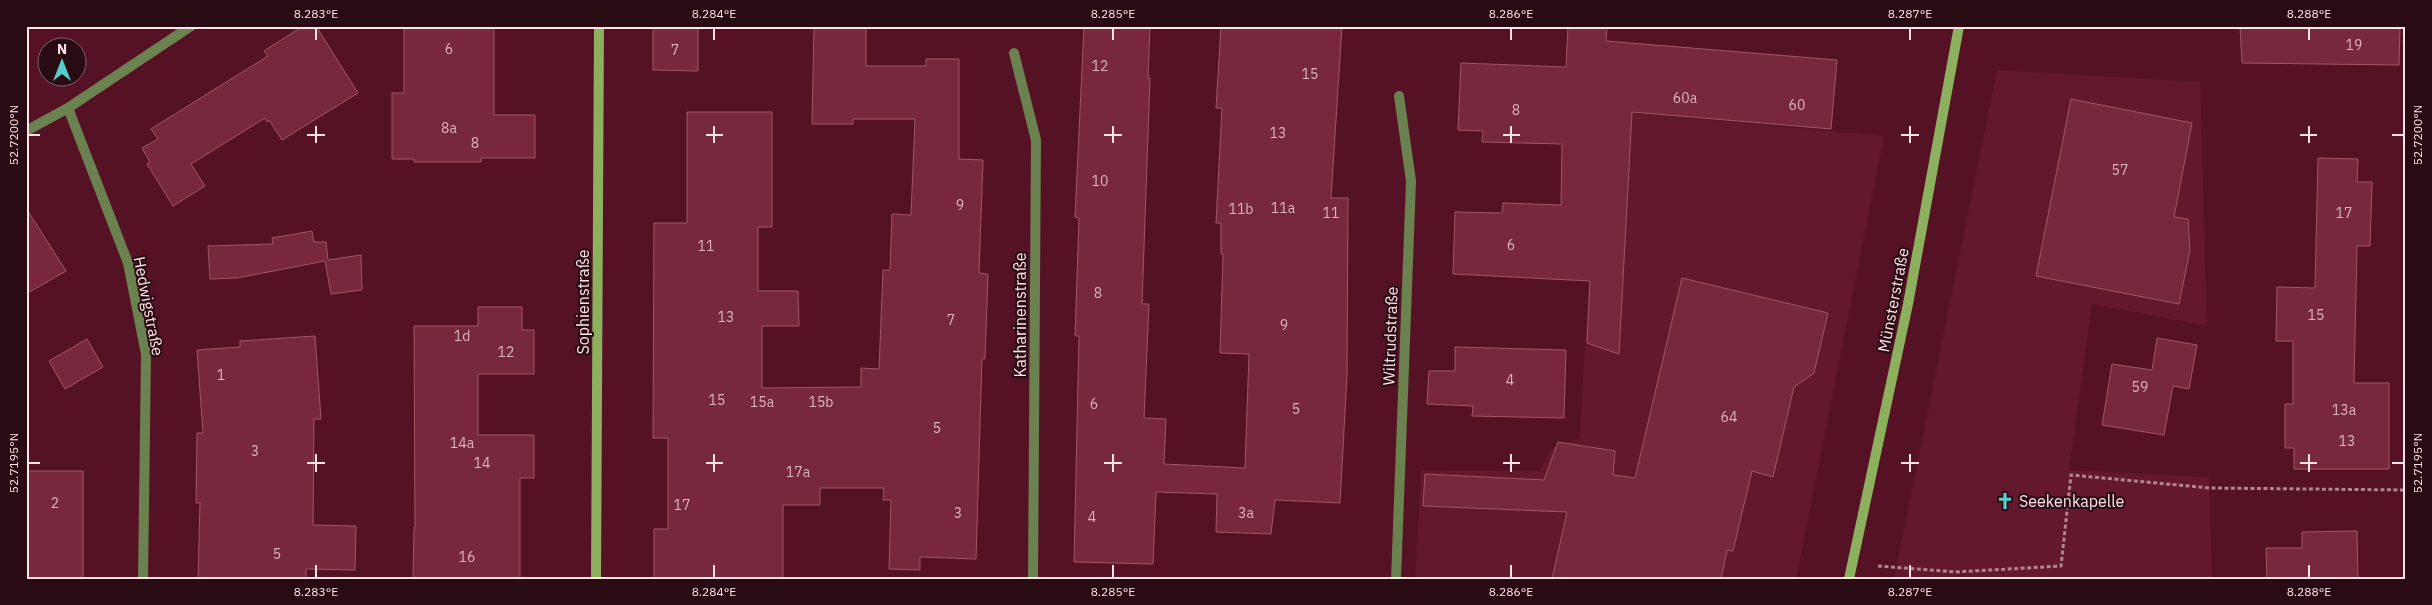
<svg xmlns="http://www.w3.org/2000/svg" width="2432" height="605" font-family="'IBM Plex Sans',sans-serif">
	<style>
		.built { fill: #63182e }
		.building { fill: #77283c; stroke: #a15765 }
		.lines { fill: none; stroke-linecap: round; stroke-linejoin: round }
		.path { stroke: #b1858f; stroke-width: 3; stroke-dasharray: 4 2.5; stroke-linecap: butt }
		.street { stroke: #6b814f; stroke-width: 10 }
		.secondary { stroke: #8cb05e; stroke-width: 10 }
		.ticks { fill: none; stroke: #fee4e7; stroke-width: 2 }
		.labels { text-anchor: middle; stroke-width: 4; stroke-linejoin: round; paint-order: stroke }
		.number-label { font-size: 14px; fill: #dcb5bc }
		.street-label { font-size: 16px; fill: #fee4e7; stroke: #290c13 }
		.poi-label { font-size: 16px; fill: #fee4e7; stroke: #290c13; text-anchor: start }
		.neatline { fill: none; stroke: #fee4e7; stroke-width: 2 }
		.ticks-label { font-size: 12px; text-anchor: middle; fill: #fee4e7 }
	</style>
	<rect width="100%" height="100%" fill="#551225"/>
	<path class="built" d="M1997,70L2200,82L2207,326L2092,304L2069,470L2209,477L2212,579H1894Z
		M1598,110L1884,136L1796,579H1415L1421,470L1539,471L1553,448L1580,438Z"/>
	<path class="building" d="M303,26H316L358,93L282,140L269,120L267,122L265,118L191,164L205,186L173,206L147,164L150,162L142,148L158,139L151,129L268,56L264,51Z
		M404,26H494V115H535V158H481V162H414V159H392V93H404Z
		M653,26H698V71L653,70Z
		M814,26H866V66H926V59H959V159L983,160L979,273L988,274L985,359H982L976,559L920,557V570L889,569L891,500H883L884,488H820V505H783V579H654V529H668V438H653L654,223H687V112H772V227H758V291H798L799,326H762V388L861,387V368L879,369L883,270H890L892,214L911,215L915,119H853V124H812Z
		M1084,26H1150L1148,78H1150L1142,304H1149L1144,418L1166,419L1164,464L1245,468L1249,354L1220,353L1223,254H1221V223H1216L1222,108H1216L1221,26H1342L1331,198H1348L1347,375L1340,503L1275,500L1271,534L1216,532L1217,494L1156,492L1153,564L1074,562L1079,336H1075L1079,218L1075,217Z
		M1568,26H1607L1606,41L1837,60L1831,129L1632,112L1619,354L1587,343L1590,281L1453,274L1455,212L1502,213L1503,203L1561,205L1562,144L1482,142L1483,131L1458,130L1461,63L1566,67Z
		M2240,26H2400L2399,65L2242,63Z
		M2071,99L2192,123L2174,217L2188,219L2190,250L2179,304L2036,276Z
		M2318,158L2358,159L2357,182H2372L2370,246H2357L2354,383H2389V469H2294V448H2285V404H2293V341H2276L2277,287L2315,288Z
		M26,208L66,271L26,294Z
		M312,231L314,242H326L328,260L361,255L362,290L331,294L325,261L237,278L210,279L208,246L273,244L272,238Z
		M1682,278L1828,313L1814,373L1794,387L1773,477L1752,471L1733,551L1727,550L1721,579H1552L1567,512L1423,506L1425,474L1544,480L1558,442L1615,451L1613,475L1635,478Z
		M478,307H522V330H534V374H478V435H534V478H520V579H413L414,527H415L414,326H478Z
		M315,336L321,419H314L313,525L356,526L355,570L306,569V579H198L200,503H196L197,433H203L197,350L240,347V341Z
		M2157,338L2197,345L2189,389L2173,386L2164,435L2102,425L2112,364L2152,370Z
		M87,339L103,367L65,389L49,361Z
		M1455,347L1566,350L1564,418L1472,416L1473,406L1427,404L1429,371H1455Z
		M26,471H83V579H26Z
		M2357,531L2358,579H2267L2266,548H2302V532Z"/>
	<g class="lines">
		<path class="path" d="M1878,566L1955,572L2061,566L2071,475L2210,488L2406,490"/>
		<path class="street" d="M1014,53L1036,140L1033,579
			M68,108L128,263L146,354L143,579
			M26,131L68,108L191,26
			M1396,579L1411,181L1399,96"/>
		<path class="secondary" d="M596,579L599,26
			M1849,579L1908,304L1959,26"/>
	</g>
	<path class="ticks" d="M316,28V40M714,28V40M1113,28V40M1511,28V40M1910,28V40M2309,28V40M316,126V143M714,126V143M1113,126V143M1511,126V143M1910,126V143M2309,126V143M28,135H40M307,135H325M706,135H723M1104,135H1122M1503,135H1520M1901,135H1919M2300,135H2317M2392,135H2404M316,454V472M714,454V472M1113,454V472M1511,454V472M1910,454V472M2309,454V472M28,463H40M307,463H325M706,463H723M1104,463H1122M1503,463H1520M1901,463H1919M2300,463H2317M2392,463H2404M316,565V578M714,565V578M1113,565V578M1511,565V578M1910,565V578M2309,565V578"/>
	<defs>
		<g id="church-bare" transform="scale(1.35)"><path d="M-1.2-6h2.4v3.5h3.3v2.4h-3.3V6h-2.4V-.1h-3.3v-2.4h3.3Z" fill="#55cec5" stroke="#290c13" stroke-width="2.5" paint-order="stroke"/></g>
	</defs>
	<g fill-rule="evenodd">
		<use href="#church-bare" x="2005" y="501"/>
	</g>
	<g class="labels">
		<g class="number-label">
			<text x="2354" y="50">19</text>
			<text x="449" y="54">6</text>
			<text x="675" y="55">7</text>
			<text x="1100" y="71">12</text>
			<text x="1310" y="79">15</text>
			<text x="1685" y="103">60a</text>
			<text x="1797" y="110">60</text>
			<text x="1516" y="115">8</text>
			<text x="449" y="133">8a</text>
			<text x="1278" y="138">13</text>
			<text x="475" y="148">8</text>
			<text x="2120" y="175">57</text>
			<text x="1100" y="186">10</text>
			<text x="960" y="210">9</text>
			<text x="1283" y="213">11a</text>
			<text x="1241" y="214">11b</text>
			<text x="1331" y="218">11</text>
			<text x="2344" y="218">17</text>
			<text x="1511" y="250">6</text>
			<text x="706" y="251">11</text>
			<text x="1098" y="298">8</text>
			<text x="2316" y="320">15</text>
			<text x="726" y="322">13</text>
			<text x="951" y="325">7</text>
			<text x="1284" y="330">9</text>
			<text x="462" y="341">1d</text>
			<text x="506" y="357">12</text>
			<text x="221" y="380">1</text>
			<text x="1510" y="385">4</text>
			<text x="2140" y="392">59</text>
			<text x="717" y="405">15</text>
			<text x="762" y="407">15a</text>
			<text x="821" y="407">15b</text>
			<text x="1094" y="409">6</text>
			<text x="1296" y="414">5</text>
			<text x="2344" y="415">13a</text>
			<text x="1729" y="422">64</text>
			<text x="937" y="433">5</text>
			<text x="2347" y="446">13</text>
			<text x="462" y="448">14a</text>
			<text x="255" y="456">3</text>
			<text x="482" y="468">14</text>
			<text x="798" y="477">17a</text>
			<text x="55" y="508">2</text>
			<text x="682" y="510">17</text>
			<text x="958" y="518">3</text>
			<text x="1246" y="518">3a</text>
			<text x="1092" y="522">4</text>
			<text x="277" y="559">5</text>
			<text x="467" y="562">16</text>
		</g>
		<g class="street-label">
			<text transform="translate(1893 300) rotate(-79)" y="6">Münsterstraße</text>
			<text transform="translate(583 302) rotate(-90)" y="6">Sophienstraße</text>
			<text transform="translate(149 306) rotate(79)" y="6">Hedwigstraße</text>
			<text transform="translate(1020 315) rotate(-90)" y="6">Katharinenstraße</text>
			<text transform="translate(1390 336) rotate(-88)" y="6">Wiltrudstraße</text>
		</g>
		<g class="poi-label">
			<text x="2019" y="507">Seekenkapelle</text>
		</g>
	</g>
	<rect width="2432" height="605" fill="none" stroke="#290c13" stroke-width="55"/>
	<g transform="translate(62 62)"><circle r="24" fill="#290c13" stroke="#7e6268"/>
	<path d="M0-4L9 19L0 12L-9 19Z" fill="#55cec5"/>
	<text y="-8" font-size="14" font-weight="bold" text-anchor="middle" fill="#fee4e7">N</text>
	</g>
	<rect x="28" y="28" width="2376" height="550" class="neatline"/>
	<g class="ticks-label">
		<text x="316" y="18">8.283°E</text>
		<text x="714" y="18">8.284°E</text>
		<text x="1113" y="18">8.285°E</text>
		<text x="1511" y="18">8.286°E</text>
		<text x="1910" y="18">8.287°E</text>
		<text x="2309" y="18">8.288°E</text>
		<text transform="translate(14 135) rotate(-90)" y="4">52.7200°N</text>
		<text transform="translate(2418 135) rotate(-90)" y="4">52.7200°N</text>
		<text transform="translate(14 463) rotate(-90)" y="4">52.7195°N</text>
		<text transform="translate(2418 463) rotate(-90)" y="4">52.7195°N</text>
		<text x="316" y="596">8.283°E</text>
		<text x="714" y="596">8.284°E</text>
		<text x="1113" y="596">8.285°E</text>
		<text x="1511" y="596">8.286°E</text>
		<text x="1910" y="596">8.287°E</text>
		<text x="2309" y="596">8.288°E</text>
	</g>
</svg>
